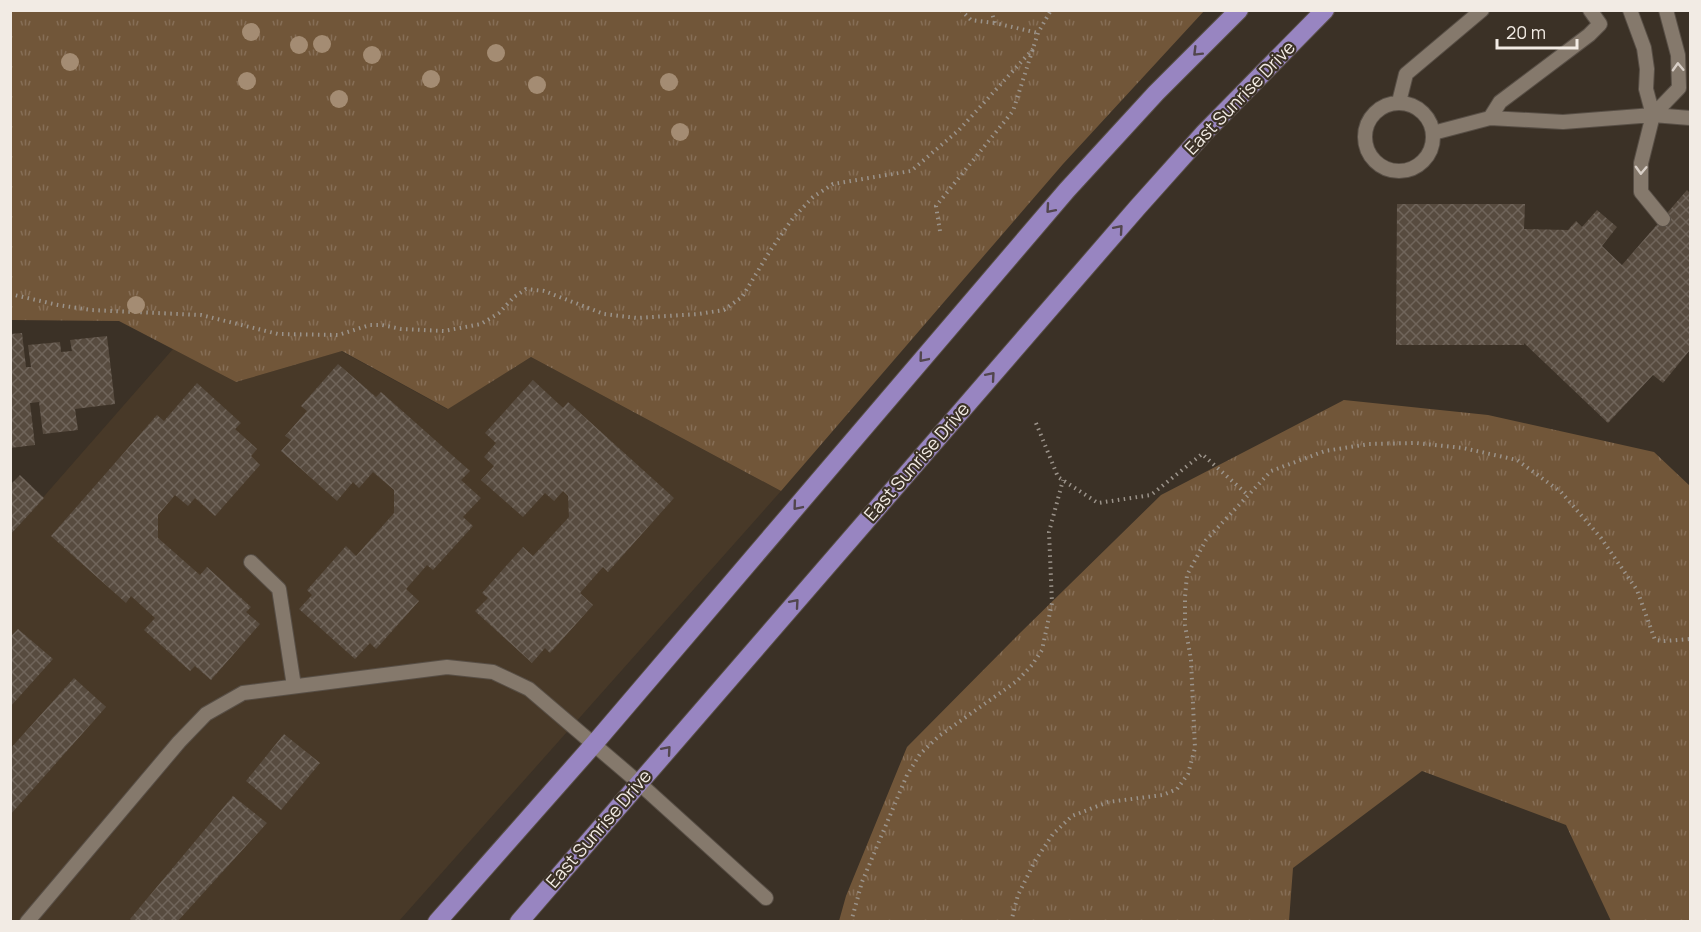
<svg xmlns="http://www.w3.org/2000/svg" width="1701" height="932" font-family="Manrope,sans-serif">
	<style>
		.built { fill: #483928 }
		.grass { fill: url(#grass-tufts) }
		.building { fill: url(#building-cross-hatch) }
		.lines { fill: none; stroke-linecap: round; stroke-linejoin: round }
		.lane-casing { stroke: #584f46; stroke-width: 16 }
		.primary-casing { stroke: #584f46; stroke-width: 20 }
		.path { stroke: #9b938a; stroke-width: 4; stroke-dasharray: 1.5 4.5; stroke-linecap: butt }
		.lane { stroke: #85796c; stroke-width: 14 }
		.primary { stroke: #9885c1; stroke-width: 18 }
		.tree { fill: #a48c73 }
		.oneway { stroke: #52464d }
		.oneway2 { stroke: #d7cec6 }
		.labels { text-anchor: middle; stroke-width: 4.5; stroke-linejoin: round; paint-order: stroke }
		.street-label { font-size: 18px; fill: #f2ebe4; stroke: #3b3126 }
	</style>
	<defs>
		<pattern id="grass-tufts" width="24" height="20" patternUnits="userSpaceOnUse" patternTransform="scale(1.5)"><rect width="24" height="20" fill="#715639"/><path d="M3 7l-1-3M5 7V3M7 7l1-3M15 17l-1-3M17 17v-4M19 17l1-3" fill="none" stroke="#866e56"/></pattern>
		<pattern id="building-cross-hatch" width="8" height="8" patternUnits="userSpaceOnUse" patternTransform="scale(1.5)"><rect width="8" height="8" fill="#574b3f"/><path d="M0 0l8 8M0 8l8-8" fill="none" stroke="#70655b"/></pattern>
	</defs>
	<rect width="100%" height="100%" fill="#3b3126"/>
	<path class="built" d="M173,349L236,382L341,351L447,409L531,357L781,491L399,921L11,922V534Z"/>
	<path class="grass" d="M11,10H1204V11L1063,164L781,491L531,357L448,409L342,351L236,382L119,321L11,320Z
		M1344,400L1488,415L1654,452L1690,486V921H1611L1566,825L1422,771L1293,868L1289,921H839L846,896L907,747L1019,634L1161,495Z"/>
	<path class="building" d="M1687,190L1690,193V350L1663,383L1653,375L1608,423L1524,343V345H1396L1397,204H1525L1524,229L1568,230L1576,221L1582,227L1597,210L1617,227L1602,246L1622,265Z
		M22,333L26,367H31L28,345L60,342L61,352L72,351L70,340L107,336L115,404L75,409L78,430L43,434L39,402L30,403L35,445L10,448V334Z
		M338,364L376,397L381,392L470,471L461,480L481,498L463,517L473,526L433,570L427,565L406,589L419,601L376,649L370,643L355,659L299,609L312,595L307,590L346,546L356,556L394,513V490L373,472L359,488L353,482L337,501L281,451L291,440L285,436L307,411L301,406Z
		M533,380L563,408L568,402L674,498L608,572L603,567L580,593L593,605L550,653L545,648L532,663L475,611L488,598L482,593L523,547L533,556L569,517L568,496L563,491L554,501L545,493L523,517L481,480L494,466L484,457L496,443L485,433Z
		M197,383L241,423L235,429L257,449L251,456L260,465L215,516L195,498L188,506L175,495L158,515V538L200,575L207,567L251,607L246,612L260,624L211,680L195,666L190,671L144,630L155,618L131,596L126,603L51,536L157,415L164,421Z
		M20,475L44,498L10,535V485Z
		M18,629L53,659L10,707V637Z
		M74,678L106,707L10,815V749Z
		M284,734L320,763L281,810L246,781Z
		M233,796L267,823L177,922H133L130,919Z"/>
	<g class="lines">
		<g class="lane-casing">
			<path id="lane" d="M1630,10L1644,48L1647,69L1646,89L1653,115
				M1399,102L1406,74L1482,10
				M1365 137a34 34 0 1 1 68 0a34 34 0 1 1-68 0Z
				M1490,118L1500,102L1589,35L1600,24L1590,10
				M1433,133L1490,118L1563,122L1653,115L1690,118
				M1663,219L1641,192V163L1653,115L1679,88L1678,55L1666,10
				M251,562L279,589L294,686
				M27,922L179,742L206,714L243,693L447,667L493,672L529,689L639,783L766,898"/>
		</g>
		<g class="primary-casing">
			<path id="primary" d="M437,922L594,744L1067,190L1156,93L1239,10
				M519,922L1137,208L1205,132L1325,10"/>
		</g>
		<path class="path" d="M961,10L971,20L995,23
			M991,10L995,23L1038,33
			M940,231L936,206L1013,111L1038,33L1051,10
			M10,294L58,305L91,310L201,315L278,334L338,335L370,325H382L401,329L444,331L481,324L499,313L514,297L526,289L544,291L604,314L637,318L698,314L724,310L742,297L770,251L793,218L813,197L833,184L911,171L959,130L1033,49
			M1036,423L1058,477L1098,503L1151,495L1202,454L1249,496
			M851,922L862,882L907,775L920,754L939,736L1017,681L1032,665L1042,650L1052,603L1049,532L1063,480
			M1011,922L1018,895L1035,861L1053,834L1072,816L1108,802L1163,795L1177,789L1188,774L1195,748L1191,660L1185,625V597L1187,575L1206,540L1271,471L1325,451L1369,444L1416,443L1463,448L1517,460L1561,492L1601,538L1637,590L1655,640L1665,641L1690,639"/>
		<use href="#lane" class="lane"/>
		<use href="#primary" class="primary"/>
	</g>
	<g class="tree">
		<circle cx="251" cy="32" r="9"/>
		<circle cx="322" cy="44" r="9"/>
		<circle cx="299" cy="45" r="9"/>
		<circle cx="496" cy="53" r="9"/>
		<circle cx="372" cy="55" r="9"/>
		<circle cx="70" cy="62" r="9"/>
		<circle cx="431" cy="79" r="9"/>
		<circle cx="247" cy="81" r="9"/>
		<circle cx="669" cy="82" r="9"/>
		<circle cx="537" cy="85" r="9"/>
		<circle cx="339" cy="99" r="9"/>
		<circle cx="680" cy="132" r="9"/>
		<circle cx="136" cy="305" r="9"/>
	</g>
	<defs><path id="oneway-chevron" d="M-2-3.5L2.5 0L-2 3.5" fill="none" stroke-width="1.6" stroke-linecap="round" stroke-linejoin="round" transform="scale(1.5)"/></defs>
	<g class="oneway">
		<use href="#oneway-chevron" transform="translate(1197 52) rotate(135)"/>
		<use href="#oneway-chevron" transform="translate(1050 209) rotate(131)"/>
		<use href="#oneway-chevron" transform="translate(1119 229) rotate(-49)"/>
		<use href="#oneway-chevron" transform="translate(923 358) rotate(130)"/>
		<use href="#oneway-chevron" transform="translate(991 376) rotate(-49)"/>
		<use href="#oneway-chevron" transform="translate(797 506) rotate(130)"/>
		<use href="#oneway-chevron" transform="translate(795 603) rotate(-49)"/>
		<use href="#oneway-chevron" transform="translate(667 750) rotate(-49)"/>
	</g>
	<g class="oneway2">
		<use href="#oneway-chevron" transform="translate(1678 67) rotate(-92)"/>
		<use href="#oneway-chevron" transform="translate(1641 170) rotate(92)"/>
	</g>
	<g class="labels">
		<g class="street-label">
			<text transform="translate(1240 98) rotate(-46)" y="6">East Sunrise Drive</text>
			<text transform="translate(917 462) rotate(-49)" y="6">East Sunrise Drive</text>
			<text transform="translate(599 829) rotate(-49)" y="6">East Sunrise Drive</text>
		</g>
	</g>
	<rect width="1701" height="932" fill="none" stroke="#f2ebe4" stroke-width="24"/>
	<path d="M1497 39v9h80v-9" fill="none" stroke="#f2ebe4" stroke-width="3"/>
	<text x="1506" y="39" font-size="18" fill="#f2ebe4" stroke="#3b3126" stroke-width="4.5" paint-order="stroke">20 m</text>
</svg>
